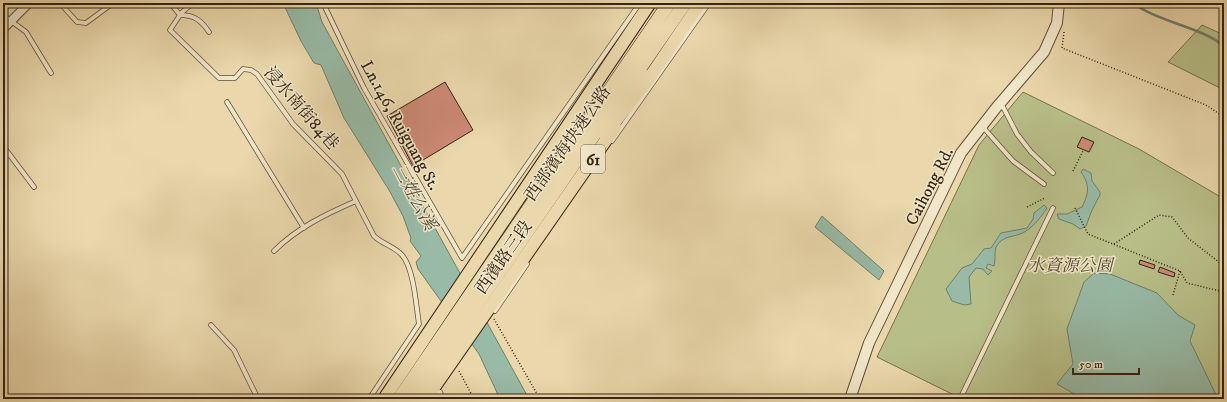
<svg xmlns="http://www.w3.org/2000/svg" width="1227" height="402" font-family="'IM FELL DW Pica','Noto Serif TC',serif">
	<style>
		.green { fill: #b8be88; stroke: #76714c }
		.water { fill: #98baa6; stroke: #707e6a }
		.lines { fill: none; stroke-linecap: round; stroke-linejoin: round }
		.stream { stroke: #707e6a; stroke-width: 2.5 }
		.building { fill: #cd8976; stroke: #342411 }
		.service-casing { stroke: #625138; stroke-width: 5.5 }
		.minor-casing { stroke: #625138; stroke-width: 10 }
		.tertiary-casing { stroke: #625138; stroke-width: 12 }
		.primary-casing { stroke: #342411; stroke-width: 14 }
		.trunk-casing { stroke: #342411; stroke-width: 14 }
		.path { stroke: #342411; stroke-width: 1.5; stroke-dasharray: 1 2; stroke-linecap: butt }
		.service { stroke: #f1e6c9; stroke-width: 4 }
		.minor { stroke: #f1e6c9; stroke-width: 8 }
		.tertiary { stroke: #f1e6c9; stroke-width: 10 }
		.primary { stroke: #ead8ac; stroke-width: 12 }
		.trunk { stroke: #ead8ac; stroke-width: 13 }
		.labels { text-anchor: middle; stroke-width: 3; stroke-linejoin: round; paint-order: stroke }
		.shield { fill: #f1e6c9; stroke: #6d5e48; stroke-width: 1 }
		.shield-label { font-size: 16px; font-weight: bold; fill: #342411 }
		.street-label { font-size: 17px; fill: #342411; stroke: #f1e6c9 }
		.park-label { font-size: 17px; font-style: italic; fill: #554a2f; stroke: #f1e6c9 }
		.water-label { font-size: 18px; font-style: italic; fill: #4d4a36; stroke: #f1e6c9 }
	</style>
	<rect width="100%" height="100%" fill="#ead8ac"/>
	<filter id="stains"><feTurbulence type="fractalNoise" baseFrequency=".005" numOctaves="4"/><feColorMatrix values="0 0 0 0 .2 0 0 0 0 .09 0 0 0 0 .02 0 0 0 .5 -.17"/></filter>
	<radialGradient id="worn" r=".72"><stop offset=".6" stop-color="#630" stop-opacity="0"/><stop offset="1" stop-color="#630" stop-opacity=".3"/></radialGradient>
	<path class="green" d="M1202,25L1224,35V90L1168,62Z
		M1023,92L1139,149L1224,199V399H962L877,357L979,145Z"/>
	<path class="water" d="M283,3H316L322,22L529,399H500L479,354L418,269L416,262L421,256L410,241L411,238L403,216L389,190L344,118L321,65L314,63L301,41Z
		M1083,169L1091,173L1092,181L1100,192V195L1092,210L1086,226L1080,229L1073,224L1059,219L1057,214H1067L1082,207C1089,193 1090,185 1081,172Z
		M1044,205L1047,208C1041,217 1035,225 1026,231C1016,238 1003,234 996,247C994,253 996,259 994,266L988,264L986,268L992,271L988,275L983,269L976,268L969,277L971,304L964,305L952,301L946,289L962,268L972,264L984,249L991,248L1001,233L1027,228L1033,219L1034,213Z
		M822,216L884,271L879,280L815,227Z
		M1094,273L1110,274L1157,293L1178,315L1195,325L1190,341L1218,399H1083L1057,384L1073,364L1067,329L1084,282Z"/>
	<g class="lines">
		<path class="stream" d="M1133,3C1160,23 1199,26 1224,46"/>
	</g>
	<path class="building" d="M445,82L473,130L413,166L387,116Z
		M1082,137L1094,142L1089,152L1077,147Z
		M1140,260L1155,265L1154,269L1139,264Z
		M1160,267L1175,273L1174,277L1158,272Z"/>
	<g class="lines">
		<g class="service-casing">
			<path id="service" d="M60,3L77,22L86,23L113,3
				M170,3L180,15L170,30L219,78H235L243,69L251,70L257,74L293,124L342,174L374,236C382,244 394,246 402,255C414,269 416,305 419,324L369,399
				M323,3L364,88L462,258L640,3
				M180,14L193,3
				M3,15L26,32L51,73
				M180,15C194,15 201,20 209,32
				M227,102L304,228
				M1001,103L1017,134L1031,152L1053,173
				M982,126L1013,161L1044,184
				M612,141L709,3
				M3,146L34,187
				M274,251C297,228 326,214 356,201
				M495,311L527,264
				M211,325L234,350L258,399
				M440,392L443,399
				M435,399L440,392
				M960,399L1053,208"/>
		</g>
		<g class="minor-casing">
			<path id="minor" d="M3,29L29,3"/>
		</g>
		<g class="tertiary-casing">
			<path id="tertiary" d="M850,399L869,343L961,153L996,108L1044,52L1057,23L1059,3"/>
		</g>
		<g class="primary-casing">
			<path id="primary" d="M645,84L700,3
				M384,399L650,3
				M426,399L615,127"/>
		</g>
		<g class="trunk-casing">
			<path id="trunk" d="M605,134L650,76
				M399,399L669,3
				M414,399L478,303L685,3"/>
		</g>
		<path class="path" d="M1069,7L1070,3
			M1064,32L1062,48L1206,105L1224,117
			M1073,171L1083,151
			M1027,207L1045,198
			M1075,208L1088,234L1180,271L1187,283L1224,292
			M1114,244L1159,215L1172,217L1188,238L1224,266
			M1173,295L1180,271
			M494,319L540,399
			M459,371L474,399"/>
		<use href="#service" class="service"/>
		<use href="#minor" class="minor"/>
		<use href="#tertiary" class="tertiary"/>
		<use href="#primary" class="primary"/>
		<use href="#trunk" class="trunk"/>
	</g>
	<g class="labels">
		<rect class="shield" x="581" y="145" width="24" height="28" rx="3"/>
		<g class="shield-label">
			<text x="593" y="165">61</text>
		</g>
		<g class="street-label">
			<text transform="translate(302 108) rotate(49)" y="6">浸水南街84巷</text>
			<text transform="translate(401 125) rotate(61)" y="6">Ln.146, Ruiguang St.</text>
			<text transform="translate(567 143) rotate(-55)" y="6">西部濱海快速公路</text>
			<text transform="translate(929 186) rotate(-63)" y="6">Caihong Rd.</text>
			<text transform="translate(503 257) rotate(-55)" y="6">西濱路三段</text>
		</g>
		<g class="park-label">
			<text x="1070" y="271">水資源公園</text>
		</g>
		<g class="water-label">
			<text transform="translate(415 197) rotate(62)" y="6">三姓公溪</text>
		</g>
	</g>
	<rect width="1227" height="402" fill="none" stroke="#ead8ac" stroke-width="16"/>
	<rect x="4" y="4" width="1219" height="394" fill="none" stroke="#342411" stroke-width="2"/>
	<rect x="8" y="8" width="1211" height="386" fill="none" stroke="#342411"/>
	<path d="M1073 368v6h66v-6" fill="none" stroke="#342411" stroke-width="2"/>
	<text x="1079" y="368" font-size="12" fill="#342411" stroke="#f1e6c9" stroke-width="3" paint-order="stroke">50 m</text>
	<rect width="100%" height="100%" filter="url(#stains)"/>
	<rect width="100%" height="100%" fill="url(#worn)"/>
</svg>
